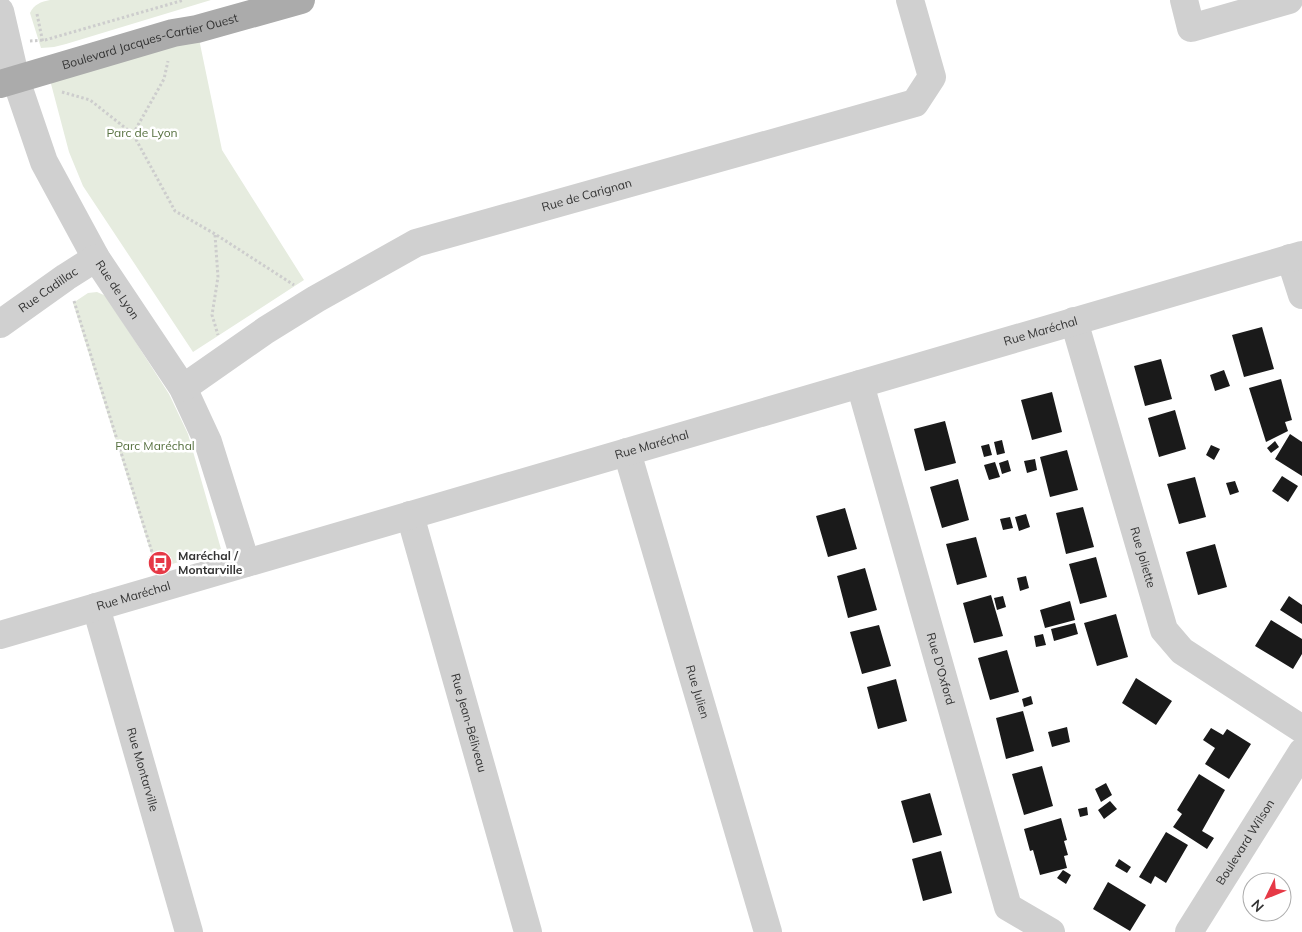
<svg xmlns="http://www.w3.org/2000/svg" width="1302" height="932" font-family="Mulish,sans-serif">
	<style>
		.green { fill: #e6ecdf }
		.building { fill: #1a1a1a }
		.lines { fill: none; stroke-linecap: round; stroke-linejoin: round }
		.path { stroke: #cdcdcd; stroke-width: 3; stroke-dasharray: 2.5 2.5; stroke-linecap: butt }
		.minor { stroke: #d0d0d0; stroke-width: 28 }
		.major { stroke: #ababab; stroke-width: 28 }
		.labels { text-anchor: middle; stroke-width: 5; stroke-linejoin: round; paint-order: stroke }
		.street-label { font-size: 12px; fill: #333; stroke: #fff }
		.park-label { font-size: 12px; fill: #56703f; stroke: #fff }
		.poi-label { font-size: 12px; font-weight: bold; fill: #333; stroke: #fff; text-anchor: start }
	</style>
	<rect width="100%" height="100%" fill="#fff"/>
	<path class="green" d="M50,0H211L66,44L54,47L41,48L30,13C34,4 41,2 50,0Z
		M199,39L222,150L304,280L193,352L83,186L69,152L50,80Z
		M97,292L106,296L169,394L188,434L221,549L156,569L73,303L88,293Z"/>
	<path class="building" d="M1262,327L1274,369L1244,377L1232,335Z
		M1161,359L1172,399L1145,406L1134,366Z
		M1224,370L1230,386L1215,391L1210,375Z
		M1281,379L1292,420L1285,422L1288,431L1266,442L1249,388Z
		M1052,392L1062,432L1032,440L1021,400Z
		M1175,410L1186,449L1159,457L1148,418Z
		M945,421L956,463L925,471L914,429Z
		M1290,434L1302,442V476L1275,459Z
		M1002,440L1005,453L997,455L994,442Z
		M1275,441L1279,447L1271,453L1267,448Z
		M989,444L992,455L984,457L981,446Z
		M1211,445L1220,449L1214,460L1206,455Z
		M1067,450L1078,490L1050,497L1040,457Z
		M1035,459L1037,470L1027,473L1024,461Z
		M1008,460L1011,471L1002,474L999,463Z
		M995,462L1000,477L989,480L984,465Z
		M1282,476L1298,486L1288,502L1272,491Z
		M1195,477L1206,517L1179,524L1167,484Z
		M958,479L969,520L942,528L930,487Z
		M1235,481L1239,492L1230,495L1226,483Z
		M1083,507L1094,547L1066,554L1056,513Z
		M845,508L857,549L828,557L816,516Z
		M1026,514L1030,527L1019,531L1015,517Z
		M1010,517L1013,528L1003,530L1000,519Z
		M976,537L987,577L957,585L946,544Z
		M1215,544L1227,587L1198,595L1186,552Z
		M1096,557L1107,597L1080,604L1069,564Z
		M865,568L877,610L848,618L837,576Z
		M1026,576L1029,588L1020,591L1017,578Z
		M991,595L1003,636L974,643L963,603Z
		M1003,596L1006,607L997,610L994,598Z
		M1289,596L1302,605V624L1280,610Z
		M1070,601L1075,620L1045,628L1040,610Z
		M1116,614L1128,657L1097,666L1084,623Z
		M1271,620L1302,639V654L1293,669L1255,646Z
		M1075,623L1078,634L1054,641L1051,629Z
		M879,625L891,666L862,674L850,632Z
		M1043,634L1046,645L1036,647L1034,636Z
		M1007,650L1019,692L990,700L978,658Z
		M1136,678L1172,701L1156,725L1122,703Z
		M896,679L907,721L878,729L867,687Z
		M1031,696L1033,704L1024,707L1022,699Z
		M1023,711L1034,751L1006,759L996,718Z
		M1067,727L1070,742L1052,747L1048,732Z
		M1211,728L1223,735L1227,729L1251,744L1229,779L1205,764L1215,748L1203,740Z
		M1042,766L1053,806L1024,815L1012,774Z
		M1199,774L1225,790L1202,831L1214,838L1207,849L1173,827L1182,814L1177,810Z
		M1106,783L1112,795L1101,802L1095,789Z
		M930,793L942,835L913,843L901,801Z
		M1110,801L1117,809L1104,819L1098,810Z
		M1087,807L1088,815L1080,817L1078,809Z
		M1061,818L1067,840L1064,841L1068,855L1064,856L1067,868L1040,875L1033,850L1030,851L1024,829Z
		M1166,832L1188,845L1166,883L1155,876L1151,884L1139,877Z
		M941,851L952,893L923,901L912,859Z
		M1119,859L1131,867L1127,873L1115,866Z
		M1063,870L1071,875L1066,884L1057,878Z
		M1108,882L1146,905L1130,931L1093,909Z"/>
	<g class="lines">
		<path class="path" d="M37,14L43,43
			M30,41L45,40L184,0
			M62,92L90,100L133,134L175,211L215,234L294,285
			M133,134L164,79L168,61
			M215,235L218,277L212,315L218,335
			M74,301L156,565"/>
		<g class="minor">
			<path d="M1184,0L1191,28L1289,0"/>
			<path id="s1" d="M0,11L16,80L44,162L96,258L183,388L208,442L246,563"/>
			<path d="M1290,258L1302,295"/>
			<path id="s2" d="M1074,321L1164,630L1182,651L1302,729"/>
			<path id="s3" d="M0,324L66,277L96,258"/>
			<path id="s4" d="M860,384L1008,907L1051,932"/>
			<path id="s5" d="M183,388L266,330L316,299L416,243L915,103L932,77L910,0"/>
			<path id="s6" d="M627,452L768,932"/>
			<path id="s7" d="M410,515L528,932"/>
			<path id="s8" d="M96,607L189,932"/>
			<path id="s9" d="M0,635L1302,255"/>
			<path id="s10" d="M1189,932L1302,752"/>
		</g>
		<path class="major" id="s11" d="M0,84L173,33L197,29L301,0"/>
	</g>
	<defs>
		<g id="bus-disc" transform="scale(1.25)"><circle r="9.5" fill="#e63946" stroke="#fff"/><path d="M-5-6H5V4H4V6H2V4H-2V6H-4V4H-5ZM-3.5-4V0h7V-4ZM-3.5 1.2v1.5H-2V1.2ZM2 1.2v1.5H3.5V1.2Z" fill="#fff"/></g>
	</defs>
	<g fill-rule="evenodd">
		<use href="#bus-disc" x="160" y="563"/>
	</g>
	<g class="labels">
		<g class="street-label">
			<text dy="4" stroke="none"><textPath href="#s11" startOffset="156">Boulevard Jacques-Cartier Ouest</textPath></text>
			<text dy="4" stroke="none"><textPath href="#s5" startOffset="452">Rue de Carignan</textPath></text>
			<text dy="4" stroke="none"><textPath href="#s1" startOffset="305">Rue de Lyon</textPath></text>
			<text dy="4" stroke="none"><textPath href="#s3" startOffset="59">Rue Cadillac</textPath></text>
			<text dy="4" stroke="none"><textPath href="#s9" startOffset="1084">Rue Maréchal</textPath></text>
			<text dy="4" stroke="none"><textPath href="#s9" startOffset="679">Rue Maréchal</textPath></text>
			<text dy="4" stroke="none"><textPath href="#s2" startOffset="246">Rue Joliette</textPath></text>
			<text dy="4" stroke="none"><textPath href="#s9" startOffset="139">Rue Maréchal</textPath></text>
			<text dy="4" stroke="none"><textPath href="#s4" startOffset="296">Rue D'Oxford</textPath></text>
			<text dy="4" stroke="none"><textPath href="#s6" startOffset="250">Rue Julien</textPath></text>
			<text dy="4" stroke="none"><textPath href="#s7" startOffset="216">Rue Jean-Béliveau</textPath></text>
			<text dy="4" stroke="none"><textPath href="#s8" startOffset="169">Rue Montarville</textPath></text>
			<text dy="4" stroke="none"><textPath href="#s10" startOffset="106">Boulevard Wilson</textPath></text>
		</g>
		<g class="park-label">
			<text x="142" y="137">Parc de Lyon</text>
			<text x="155" y="450">Parc Maréchal</text>
		</g>
		<g class="poi-label">
			<text x="178" y="560">Maréchal /<tspan x="178" dy="14">Montarville</tspan></text>
		</g>
	</g>
	<g transform="translate(1267 897) rotate(227)"><circle r="24" fill="#ffffff" stroke="#adadad"/>
	<path d="M0-4L9 19L0 12L-9 19Z" fill="#e63946"/>
	<text y="-8" font-size="14" font-weight="bold" text-anchor="middle" fill="#333333">N</text>
	</g>
</svg>
